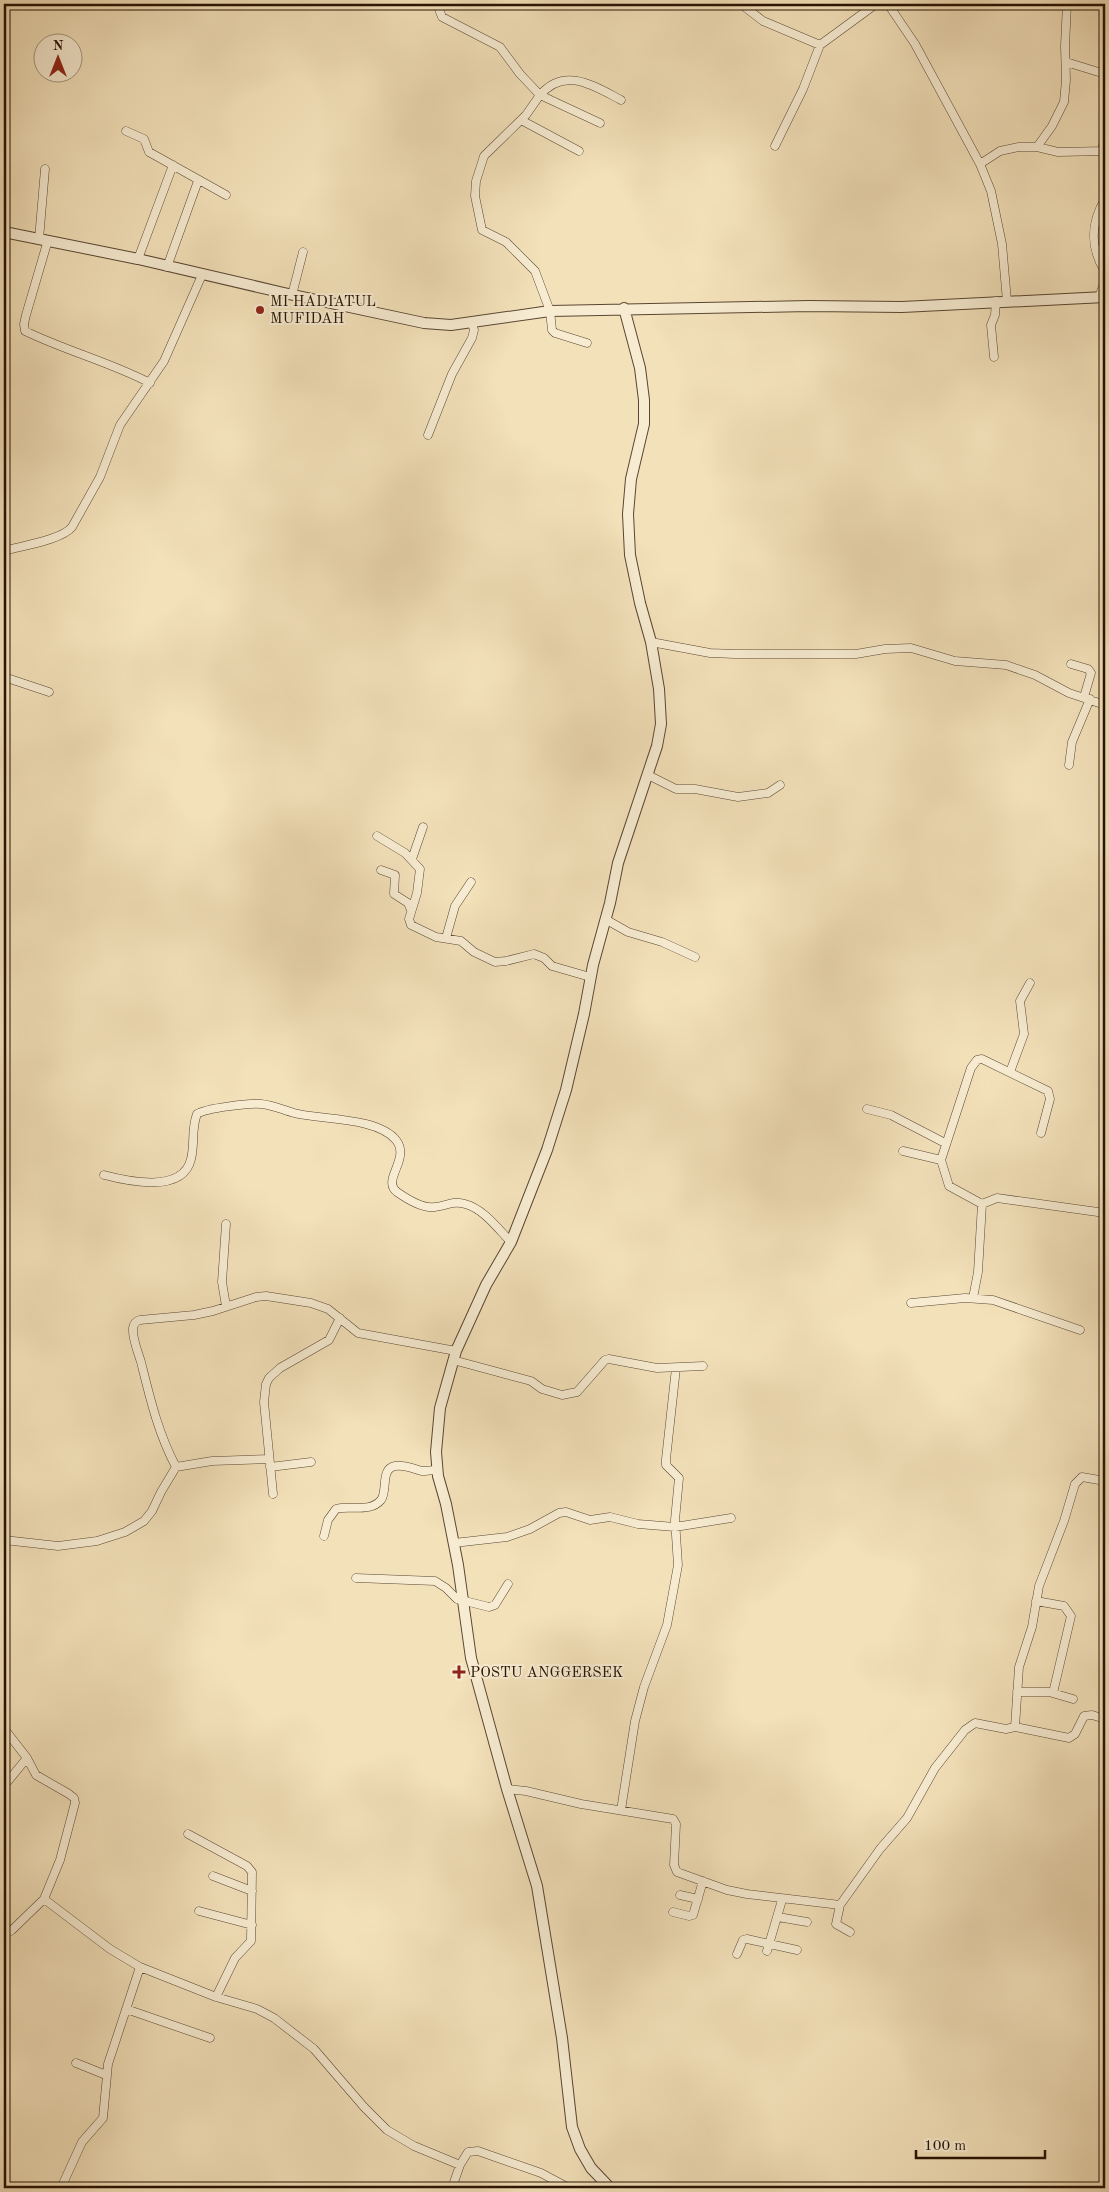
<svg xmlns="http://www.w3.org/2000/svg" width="1109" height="2192" font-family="'Old Standard TT',serif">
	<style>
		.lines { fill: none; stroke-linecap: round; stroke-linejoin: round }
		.minor-casing { stroke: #5a4631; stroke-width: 9 }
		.tertiary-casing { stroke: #5a4631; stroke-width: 12 }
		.minor { stroke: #f7ecd2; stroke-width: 8 }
		.tertiary { stroke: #f7ecd2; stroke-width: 10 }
		.poi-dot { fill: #8f2418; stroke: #f7ecd2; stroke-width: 2 }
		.labels { text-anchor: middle; stroke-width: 4; stroke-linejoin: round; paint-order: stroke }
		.poi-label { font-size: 15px; fill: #271203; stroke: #f7ecd2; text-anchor: start }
	</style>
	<rect width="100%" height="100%" fill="#f3e1ba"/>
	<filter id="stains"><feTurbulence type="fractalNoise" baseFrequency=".004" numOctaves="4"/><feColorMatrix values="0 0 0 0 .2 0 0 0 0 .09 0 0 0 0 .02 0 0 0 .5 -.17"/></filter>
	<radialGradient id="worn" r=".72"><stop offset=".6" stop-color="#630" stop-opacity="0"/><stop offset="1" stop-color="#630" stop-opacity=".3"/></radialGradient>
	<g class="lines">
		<g class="minor-casing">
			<path id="minor" d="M437,4L442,17L500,47L520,74L540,95L526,115L484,156L476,181L475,196L482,230L506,242L535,271L550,311L552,330L555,333L587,343
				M741,4L763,21L820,45L876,4
				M888,4L915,44L980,164L991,191L1002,244L1007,301
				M1066,62L1105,74
				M521,120L579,151
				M600,123L540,95C565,66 594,86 621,100
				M126,131L144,139L149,152L226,195
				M775,146L803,89L820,45
				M1037,147L1052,126L1064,102L1066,80L1065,46L1067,4
				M1102,151L1105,134
				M980,164L1000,151L1019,147H1037L1058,152L1105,151
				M1105,199C1090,224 1090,247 1105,272
				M39,239L45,169
				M48,240L26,315L24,324L25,331C66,351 110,362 150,383
				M138,259L173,165
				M167,267L198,181
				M292,295L303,252
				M1099,297L1105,281
				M994,357L991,325L995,315L996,301
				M428,435L452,374L472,338L474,330L472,323
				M4,551C20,546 62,540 72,527L100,477L120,425L164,361L202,275
				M651,642L710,653L735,654H856L885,649L911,648L955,661L1006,665L1035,675L1069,693L1105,705
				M1071,664L1088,669L1091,673L1084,697
				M4,677L49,692
				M1069,765L1072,742L1090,699
				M648,775L676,789H695L738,797L768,793L780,785
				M377,836L405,853L420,869L417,893L409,919L411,925L436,937L461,941L474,952L495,962L506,961L534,954L544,958L552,966L590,977
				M412,859L423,827
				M381,870L395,875L394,894L408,903L411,910
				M605,919L628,932L662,942L695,957
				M446,938L455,906L471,882
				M1010,1072L1024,1034L1020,1001L1030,983
				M867,1109L891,1115L945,1143
				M1041,1133L1050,1099L1048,1091L982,1059L977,1060L971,1068L941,1160L949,1186L982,1204L997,1198L1105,1213
				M903,1151L941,1160
				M104,1175C127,1181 183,1194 191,1159C195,1144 191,1129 197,1114C206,1108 250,1103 261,1104C273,1105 283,1110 294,1113C321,1120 377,1117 396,1140C411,1159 381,1180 397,1192C407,1199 423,1209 435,1207C446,1206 454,1200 465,1204C484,1209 498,1229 511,1242
				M226,1224L222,1282L226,1306
				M973,1298L978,1272L982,1204
				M911,1303L965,1298L993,1300L1080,1330
				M453,1360L531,1381L542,1389L562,1395L577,1392L605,1360L609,1359L657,1368L703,1366
				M176,1467L212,1461L269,1459
				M270,1467L311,1462
				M273,1494L264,1402L266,1384L269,1378L280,1368L329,1340L340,1318
				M324,1536L328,1520L336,1509C349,1505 370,1513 381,1500C388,1491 380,1469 395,1466C405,1464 413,1469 422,1471C427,1471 432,1470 437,1470
				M4,1540L58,1546L97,1541L125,1532L144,1521L152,1511L161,1492L176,1467C158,1433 150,1398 141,1362C138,1352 132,1338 133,1328C134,1323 136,1321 140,1320L194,1315L213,1311L256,1297L266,1296L311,1303L328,1309L358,1333L456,1351
				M454,1543L507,1537L530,1529L559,1513L566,1512L590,1520L610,1517L638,1524L675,1527L731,1518
				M356,1578L435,1581L446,1588L457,1599L489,1607L495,1605L508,1584
				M1036,1601L1064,1606L1071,1616L1053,1693
				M1017,1692H1049L1073,1699
				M1015,1727L1069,1738L1075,1734L1084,1716L1092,1715L1105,1719
				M4,1786L27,1758
				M507,1789L526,1791L581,1804L673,1819L676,1824L674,1865L677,1872L727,1890L747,1894L840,1905L880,1849L907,1818L935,1768L965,1730L975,1723L1006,1729L1015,1727L1019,1667L1032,1627L1039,1586L1064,1521L1075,1484L1082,1477L1105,1481
				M621,1810L635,1721L644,1687L667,1625L678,1565L675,1520L679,1478L666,1465V1459L676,1368
				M188,1834L247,1866L252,1872L251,1941L235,1958L216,1997
				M213,1876L252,1891
				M680,1895L698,1899
				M44,1899L110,1949L140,1967L216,1997L257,2009L274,2018L314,2049L364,2107L387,2130L414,2146L460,2165L468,2152L478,2151L541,2173L569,2188
				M840,1905L836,1924L850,1932
				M199,1911L252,1925
				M673,1912L689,1916L693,1915L703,1881
				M778,1917L807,1922
				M4,1935L12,1930L44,1899L60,1860L75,1803L74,1798L69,1794L36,1775L27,1758L6,1731
				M767,1951L782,1900
				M737,1954L743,1940L747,1939L797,1950
				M126,2009L210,2038
				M76,2063L106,2075
				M61,2188L82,2142L103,2118L108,2064L140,1967
				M452,2188L460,2165"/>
		</g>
		<g class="tertiary-casing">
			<path id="tertiary" d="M4,232L138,259L284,293L424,323L451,325L550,311L809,306L902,307L1105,297
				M610,2188L591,2168L580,2149L572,2127L562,2038L537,1886L507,1789L471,1658L458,1565L446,1504L438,1476L436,1452L440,1408L456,1351L486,1285L511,1242L547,1150L566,1090L584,1014L593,965L610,903L618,863L657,746L661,724L659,689L651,642L640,603L630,555L628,514L631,479L644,424V400L640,368L624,308"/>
		</g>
		<use href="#minor" class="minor"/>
		<use href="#tertiary" class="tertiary"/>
	</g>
	<g class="poi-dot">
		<circle cx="260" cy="310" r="5"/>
		<path d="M456.5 1664.5h5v5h5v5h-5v5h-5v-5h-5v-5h5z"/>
	</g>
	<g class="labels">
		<g class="poi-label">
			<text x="270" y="306">MI HADIATUL<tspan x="270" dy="17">MUFIDAH</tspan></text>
			<text x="470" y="1677">POSTU ANGGERSEK</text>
		</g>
	</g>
	<rect width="1109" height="2192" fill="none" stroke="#f3e1ba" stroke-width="20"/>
	<rect x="5" y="5" width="1099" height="2182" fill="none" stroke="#271203" stroke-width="2.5"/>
	<rect x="10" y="10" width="1089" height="2172" fill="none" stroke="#271203"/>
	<g transform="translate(58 58)"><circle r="24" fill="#f7ecd2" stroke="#a4957f"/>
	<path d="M0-4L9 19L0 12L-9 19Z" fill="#8f2418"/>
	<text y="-8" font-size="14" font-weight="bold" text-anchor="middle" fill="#271203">N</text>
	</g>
	<path d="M916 2150v8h129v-8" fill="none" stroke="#271203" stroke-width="2.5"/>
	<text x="924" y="2150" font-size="15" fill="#271203" stroke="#f7ecd2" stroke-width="4" paint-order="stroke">100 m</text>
	<rect width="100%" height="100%" filter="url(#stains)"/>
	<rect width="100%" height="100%" fill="url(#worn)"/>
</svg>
